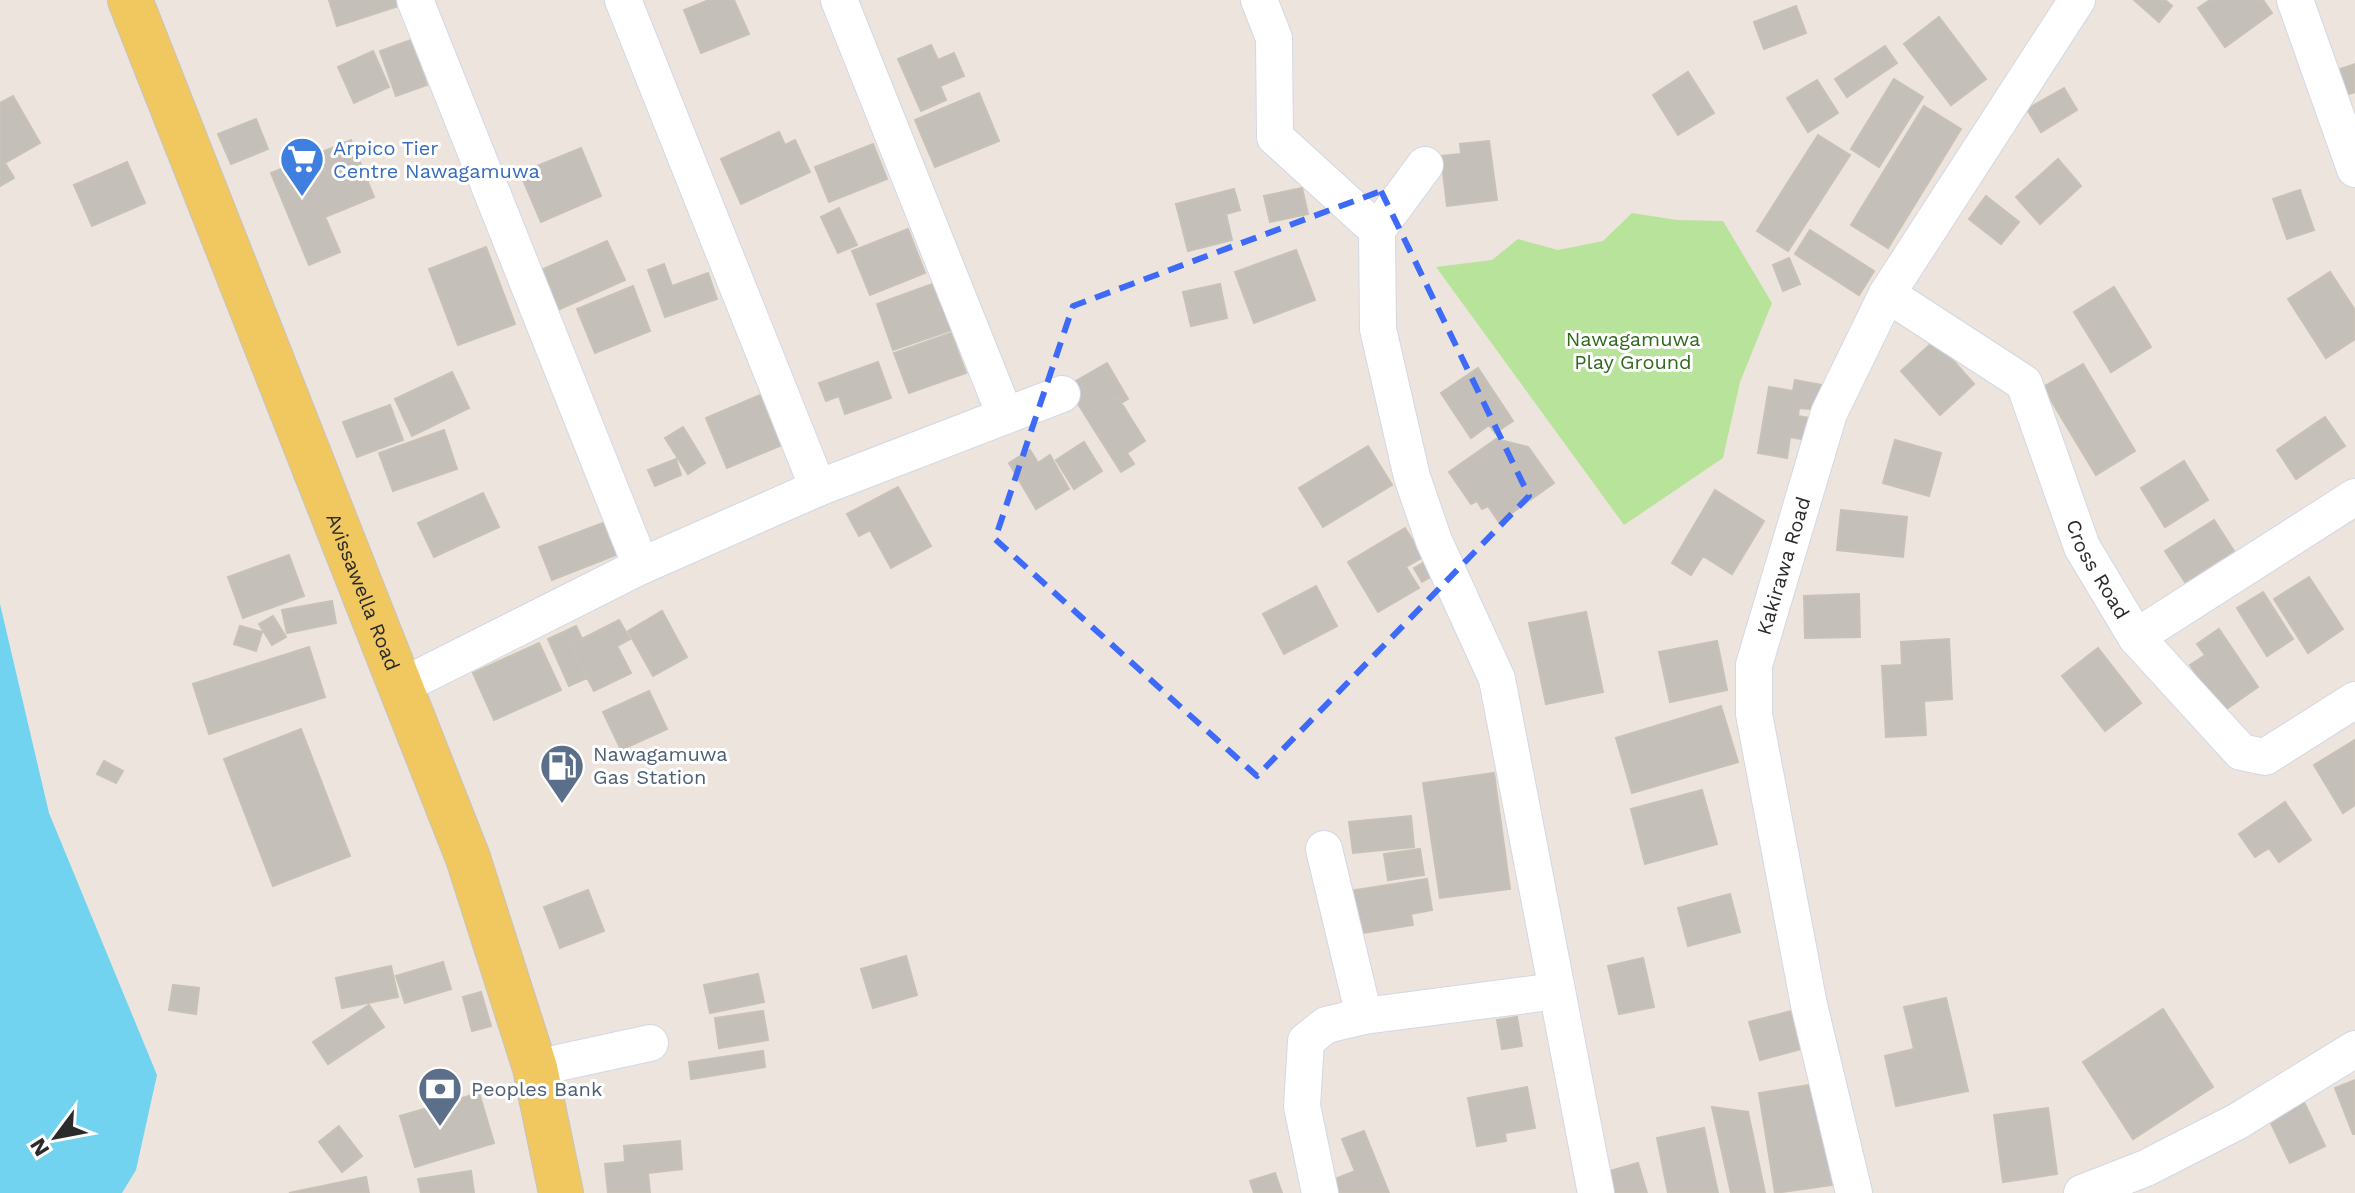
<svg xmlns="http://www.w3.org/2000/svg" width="2355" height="1193" font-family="'Work Sans',sans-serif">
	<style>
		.green { fill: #b7e39a }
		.water { fill: #71d3ef }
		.building { fill: #c5bfba; stroke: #c8c1b7; stroke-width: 2 }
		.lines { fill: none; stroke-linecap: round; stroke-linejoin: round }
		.minor-casing { stroke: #d3d7e4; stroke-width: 38 }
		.major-casing { stroke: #c4c4c4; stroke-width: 46 }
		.minor { stroke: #fff; stroke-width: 36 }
		.major { stroke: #f1c75f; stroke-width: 44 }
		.marked { fill: none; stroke: #3e6afa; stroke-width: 6; stroke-dasharray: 16 10; stroke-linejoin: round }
		.labels { text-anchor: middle; stroke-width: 6; stroke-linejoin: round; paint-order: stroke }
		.shop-label { font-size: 20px; fill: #366cbe; stroke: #fff; text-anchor: start }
		.park-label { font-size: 20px; fill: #2f691a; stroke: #fff }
		.street-label { font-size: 20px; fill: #2b2b2b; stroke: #fff }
		.service-label { font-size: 20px; fill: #4e5e75; stroke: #fff; text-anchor: start }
	</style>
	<rect width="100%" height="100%" fill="#ede5dd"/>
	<path class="green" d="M1632,213L1677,220L1723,221L1772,303L1740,382L1723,458L1624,525L1436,267L1492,260L1518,239L1558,250L1603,241Z"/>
	<path class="water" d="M0,604L49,813L157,1075L136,1170L122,1193H0Z"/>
	<path class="building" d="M329,0H400L402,5L337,26Z
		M709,0H734L749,34L701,53L684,10Z
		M2134,0H2165L2172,6L2159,22Z
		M2210,0H2263L2272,13L2225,47L2198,8Z
		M1796,6L1806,33L1764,49L1754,22Z
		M1939,17L1986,79L1951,105L1904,44Z
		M411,40L427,85L396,96L380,51Z
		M931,45L938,60L954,53L964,76L940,86L946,100L921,111L898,59Z
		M1885,46L1897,63L1847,97L1835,79Z
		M373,51L389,87L354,103L338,67Z
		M2355,64V92L2346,95L2337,70Z
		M1688,72L1714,113L1678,135L1653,95Z
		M1894,79L1923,97L1879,167L1851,149Z
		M1817,80L1838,113L1808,132L1787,98Z
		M2064,88L2077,110L2041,132L2027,109Z
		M979,93L999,141L935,167L915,120Z
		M13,96L40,143L5,163L14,178L0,186V103Z
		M1924,106L1961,129L1888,248L1851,225Z
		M256,119L268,149L231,164L218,134Z
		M779,132L785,145L795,140L810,172L741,204L721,159Z
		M1818,135L1850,155L1788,251L1757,231Z
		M351,140L374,197L325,217L340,252L309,265L271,173Z
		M1489,141L1497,200L1447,206L1441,156L1461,154L1460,144Z
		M873,144L887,179L829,202L815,167Z
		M581,148L601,196L541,222L520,173Z
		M2058,159L2081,186L2040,224L2016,197Z
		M127,162L145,203L92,226L74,185Z
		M1302,188L1308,214L1270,222L1264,196Z
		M1234,189L1240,210L1226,214L1232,240L1188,251L1176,204Z
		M2300,190L2314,230L2287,239L2273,199Z
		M1986,196L2019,222L2001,244L1969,219Z
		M839,208L857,245L838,253L821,217Z
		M908,229L925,273L870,295L852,251Z
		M1810,230L1874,271L1859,295L1795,254Z
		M607,241L625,280L558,310L541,270Z
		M486,247L515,324L458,345L429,269Z
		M1296,250L1315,300L1254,323L1235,272Z
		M1789,258L1800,284L1783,291L1773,265Z
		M664,264L672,286L708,273L717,299L665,317L648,270Z
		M2330,272L2355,310V339L2326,358L2288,299Z
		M935,283L952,330L893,350L877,304Z
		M1220,284L1227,318L1191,326L1183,292Z
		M633,286L650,331L595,353L577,309Z
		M2114,287L2151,347L2111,372L2074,312Z
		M951,333L966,373L909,393L894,353Z
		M1935,340L1974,384L1940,415L1901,371Z
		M878,362L891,398L845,414L839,396L826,401L819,383Z
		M1107,363L1128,399L1121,403L1117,396L1085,415L1067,386Z
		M2083,364L2135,451L2096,475L2043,387Z
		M1478,368L1513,421L1495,433L1489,425L1471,438L1441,393Z
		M452,372L469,408L412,436L395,399Z
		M1795,380L1822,385L1818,410L1799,408L1798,416L1816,419L1813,441L1790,437L1787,458L1758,453L1769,387L1793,391Z
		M760,395L782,445L727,468L706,418Z
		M1117,396L1145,441L1127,453L1134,464L1121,472L1085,415Z
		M390,405L403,440L357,457L343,422Z
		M2325,417L2345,446L2296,479L2277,450Z
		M683,427L705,463L688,474L665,438Z
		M444,430L457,469L393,491L379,453Z
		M1496,439L1528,447L1554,483L1499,522L1488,506L1482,509L1477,501L1471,504L1449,472Z
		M1895,440L1941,453L1929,496L1883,483Z
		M1084,442L1102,471L1074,489L1056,460Z
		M1368,446L1392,485L1323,527L1299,488Z
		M1030,450L1038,463L1050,455L1069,489L1036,509L1009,463Z
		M676,459L681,475L655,486L648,470Z
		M2184,461L2208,500L2165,527L2141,488Z
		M898,487L931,546L891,568L870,530L859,536L847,514Z
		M1715,490L1764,521L1732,574L1703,556L1691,575L1672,563Z
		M483,493L499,527L434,557L418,523Z
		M1841,510L1907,517L1903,557L1837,550Z
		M2214,520L2234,551L2185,582L2165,551Z
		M608,521L621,553L552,580L539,547Z
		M1405,528L1423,557L1406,567L1419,588L1378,612L1348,562Z
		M289,555L304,596L243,618L228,577Z
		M1428,560L1436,574L1422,582L1414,568Z
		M2309,577L2343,629L2308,653L2274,599Z
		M1316,586L1337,626L1284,654L1263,614Z
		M2263,592L2293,639L2267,656L2237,608Z
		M1859,594L1860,637L1805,638L1804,596Z
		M332,601L336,623L287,633L282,610Z
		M662,611L687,657L653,676L628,631Z
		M1586,612L1603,692L1546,704L1529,623Z
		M273,616L286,637L272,645L259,624Z
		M619,620L630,639L617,646L631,673L594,691L570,645Z
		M240,626L262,632L256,651L234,644Z
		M576,626L582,639L570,645L587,678L569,686L548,639Z
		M2219,629L2258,687L2222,712L2190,665L2205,655L2197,644Z
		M1949,639L1952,699L1924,701L1926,735L1886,737L1882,666L1902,665L1901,642Z
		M1717,641L1727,690L1670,702L1659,652Z
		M539,643L561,690L494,720L473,673Z
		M309,647L325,697L209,734L193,684Z
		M2098,648L2141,703L2105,731L2062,676Z
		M649,691L667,729L621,750L603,712Z
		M1721,706L1738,762L1632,793L1616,738Z
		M301,729L350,856L273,886L224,759Z
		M2355,740V805L2343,813L2314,765Z
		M104,761L123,771L116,783L97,774Z
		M1494,773L1510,889L1440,898L1423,783Z
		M1702,790L1717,844L1645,864L1631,809Z
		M2285,802L2311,840L2279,862L2269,848L2255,857L2239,834Z
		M1411,816L1414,847L1353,853L1349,822Z
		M1420,849L1424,875L1388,880L1384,854Z
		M1427,879L1432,910L1411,914L1413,925L1356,934L1349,891Z
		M588,890L604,931L560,948L544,907Z
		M1730,894L1740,932L1688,946L1678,908Z
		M906,956L917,995L873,1008L861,969Z
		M1643,958L1654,1007L1619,1014L1608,966Z
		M443,962L451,989L405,1003L396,976Z
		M391,966L398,997L342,1008L336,978Z
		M758,974L764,1002L710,1013L704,985Z
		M173,985L199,988L196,1014L169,1010Z
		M481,992L491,1026L472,1031L463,997Z
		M1946,998L1968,1091L1896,1106L1885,1056L1914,1049L1904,1007Z
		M369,1005L384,1027L328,1064L313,1042Z
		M2163,1009L2213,1087L2133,1139L2083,1062Z
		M1795,1010L1805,1048L1760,1060L1749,1022Z
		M763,1011L768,1040L719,1048L715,1018Z
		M1517,1017L1522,1046L1502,1049L1497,1020Z
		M763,1051L765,1067L691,1079L689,1062Z
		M2355,1080V1134H2353L2335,1088Z
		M1816,1084L1832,1185L1775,1193L1759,1093Z
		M1527,1087L1535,1128L1505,1133L1506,1141L1477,1146L1468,1098Z
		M479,1093L494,1143L415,1167L400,1116Z
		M2303,1100L2325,1146L2290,1163L2268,1117Z
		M1712,1107L1748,1112L1765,1193H1731Z
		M2048,1108L2057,1174L2003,1182L1994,1115Z
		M339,1126L362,1156L342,1172L319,1142Z
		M1704,1128L1718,1193H1668L1657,1138Z
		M1364,1131L1389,1193H1323L1320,1185L1355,1171L1342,1139Z
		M680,1141L682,1169L648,1173L650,1193H608L605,1164L625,1162L624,1146Z
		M1638,1163L1647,1193H1609L1603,1173Z
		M471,1171L474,1193H421L418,1179Z
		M1275,1173L1282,1193H1254L1250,1181Z
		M366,1177L369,1193H289Z"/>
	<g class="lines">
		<g class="minor-casing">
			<g id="minor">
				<path d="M415,0L641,566"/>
				<path d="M623,0L818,488"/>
				<path d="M839,0L1005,415"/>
				<path d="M1259,0L1274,38L1275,137L1377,230"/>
				<path d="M2295,0L2355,169"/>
				<path d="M1425,165L1377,230L1378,329L1412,477L1434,541L1497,679L1596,1193"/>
				<path id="s1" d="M1887,294L2024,383L2082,547L2136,637L2241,752L2265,757L2355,700"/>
				<path d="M2136,637L2355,497"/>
				<path d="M400,687L641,566L818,488L1062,394"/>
				<path d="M1324,849L1364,1016"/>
				<path d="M535,1068L650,1043"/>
				<path d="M1320,1193L1302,1106L1306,1041L1326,1025L1364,1016L1557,991"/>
				<path id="s2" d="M1854,1193L1809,1005L1754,714V665L1829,413L1887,294L2077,0"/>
				<path d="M2082,1193L2146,1168L2238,1121L2355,1049"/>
			</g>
		</g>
		<g class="major-casing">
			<g id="major">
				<path id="s3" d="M130,0L468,858L535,1068L561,1193"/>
			</g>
		</g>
		<use href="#minor" class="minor"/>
		<use href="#major" class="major"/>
	</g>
	<path class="marked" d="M1381,191L1529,496L1257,776L995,539L1073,306Z"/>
	<defs>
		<g id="supermarket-pin" transform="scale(2.3)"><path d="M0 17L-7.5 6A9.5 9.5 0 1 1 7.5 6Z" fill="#3f7fe0" stroke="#fff"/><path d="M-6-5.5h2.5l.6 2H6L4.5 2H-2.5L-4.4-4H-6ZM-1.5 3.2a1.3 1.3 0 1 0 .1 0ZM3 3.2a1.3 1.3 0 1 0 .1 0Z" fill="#fff"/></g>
		<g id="fuel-pin" transform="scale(2.3)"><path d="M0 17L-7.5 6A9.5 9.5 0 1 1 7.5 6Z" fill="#5c6f8a" stroke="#fff"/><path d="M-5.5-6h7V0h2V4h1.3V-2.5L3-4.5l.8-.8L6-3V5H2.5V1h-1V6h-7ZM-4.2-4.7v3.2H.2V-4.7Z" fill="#fff"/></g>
		<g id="bank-pin" transform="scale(2.3)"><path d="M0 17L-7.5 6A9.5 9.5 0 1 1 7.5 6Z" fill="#5c6f8a" stroke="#fff"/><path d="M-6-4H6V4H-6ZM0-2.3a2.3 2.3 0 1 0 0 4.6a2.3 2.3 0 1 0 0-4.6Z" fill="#fff"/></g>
	</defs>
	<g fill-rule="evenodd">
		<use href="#supermarket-pin" x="302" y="159"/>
		<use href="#fuel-pin" x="562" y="766"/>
		<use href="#bank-pin" x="440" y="1089"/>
	</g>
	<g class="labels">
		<g class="shop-label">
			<text x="333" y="155">Arpico Tier<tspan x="333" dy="23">Centre Nawagamuwa</tspan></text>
		</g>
		<g class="park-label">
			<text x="1633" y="346">Nawagamuwa<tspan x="1633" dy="23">Play Ground</tspan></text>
		</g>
		<g class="street-label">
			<text dy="7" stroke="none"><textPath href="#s2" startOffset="642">Kakirawa Road</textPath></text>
			<text dy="7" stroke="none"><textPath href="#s1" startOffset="364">Cross Road</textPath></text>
			<text dy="7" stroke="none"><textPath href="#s3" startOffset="636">Avissawella Road</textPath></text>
		</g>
		<g class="service-label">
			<text x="593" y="761">Nawagamuwa<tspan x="593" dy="23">Gas Station</tspan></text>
			<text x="471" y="1096">Peoples Bank</text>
		</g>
	</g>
	<g transform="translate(56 1137) rotate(238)" stroke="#ffffff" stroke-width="6" paint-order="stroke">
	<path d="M0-6L14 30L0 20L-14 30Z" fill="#2b2b2b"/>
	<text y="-12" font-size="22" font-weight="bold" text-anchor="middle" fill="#2b2b2b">N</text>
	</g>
</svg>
